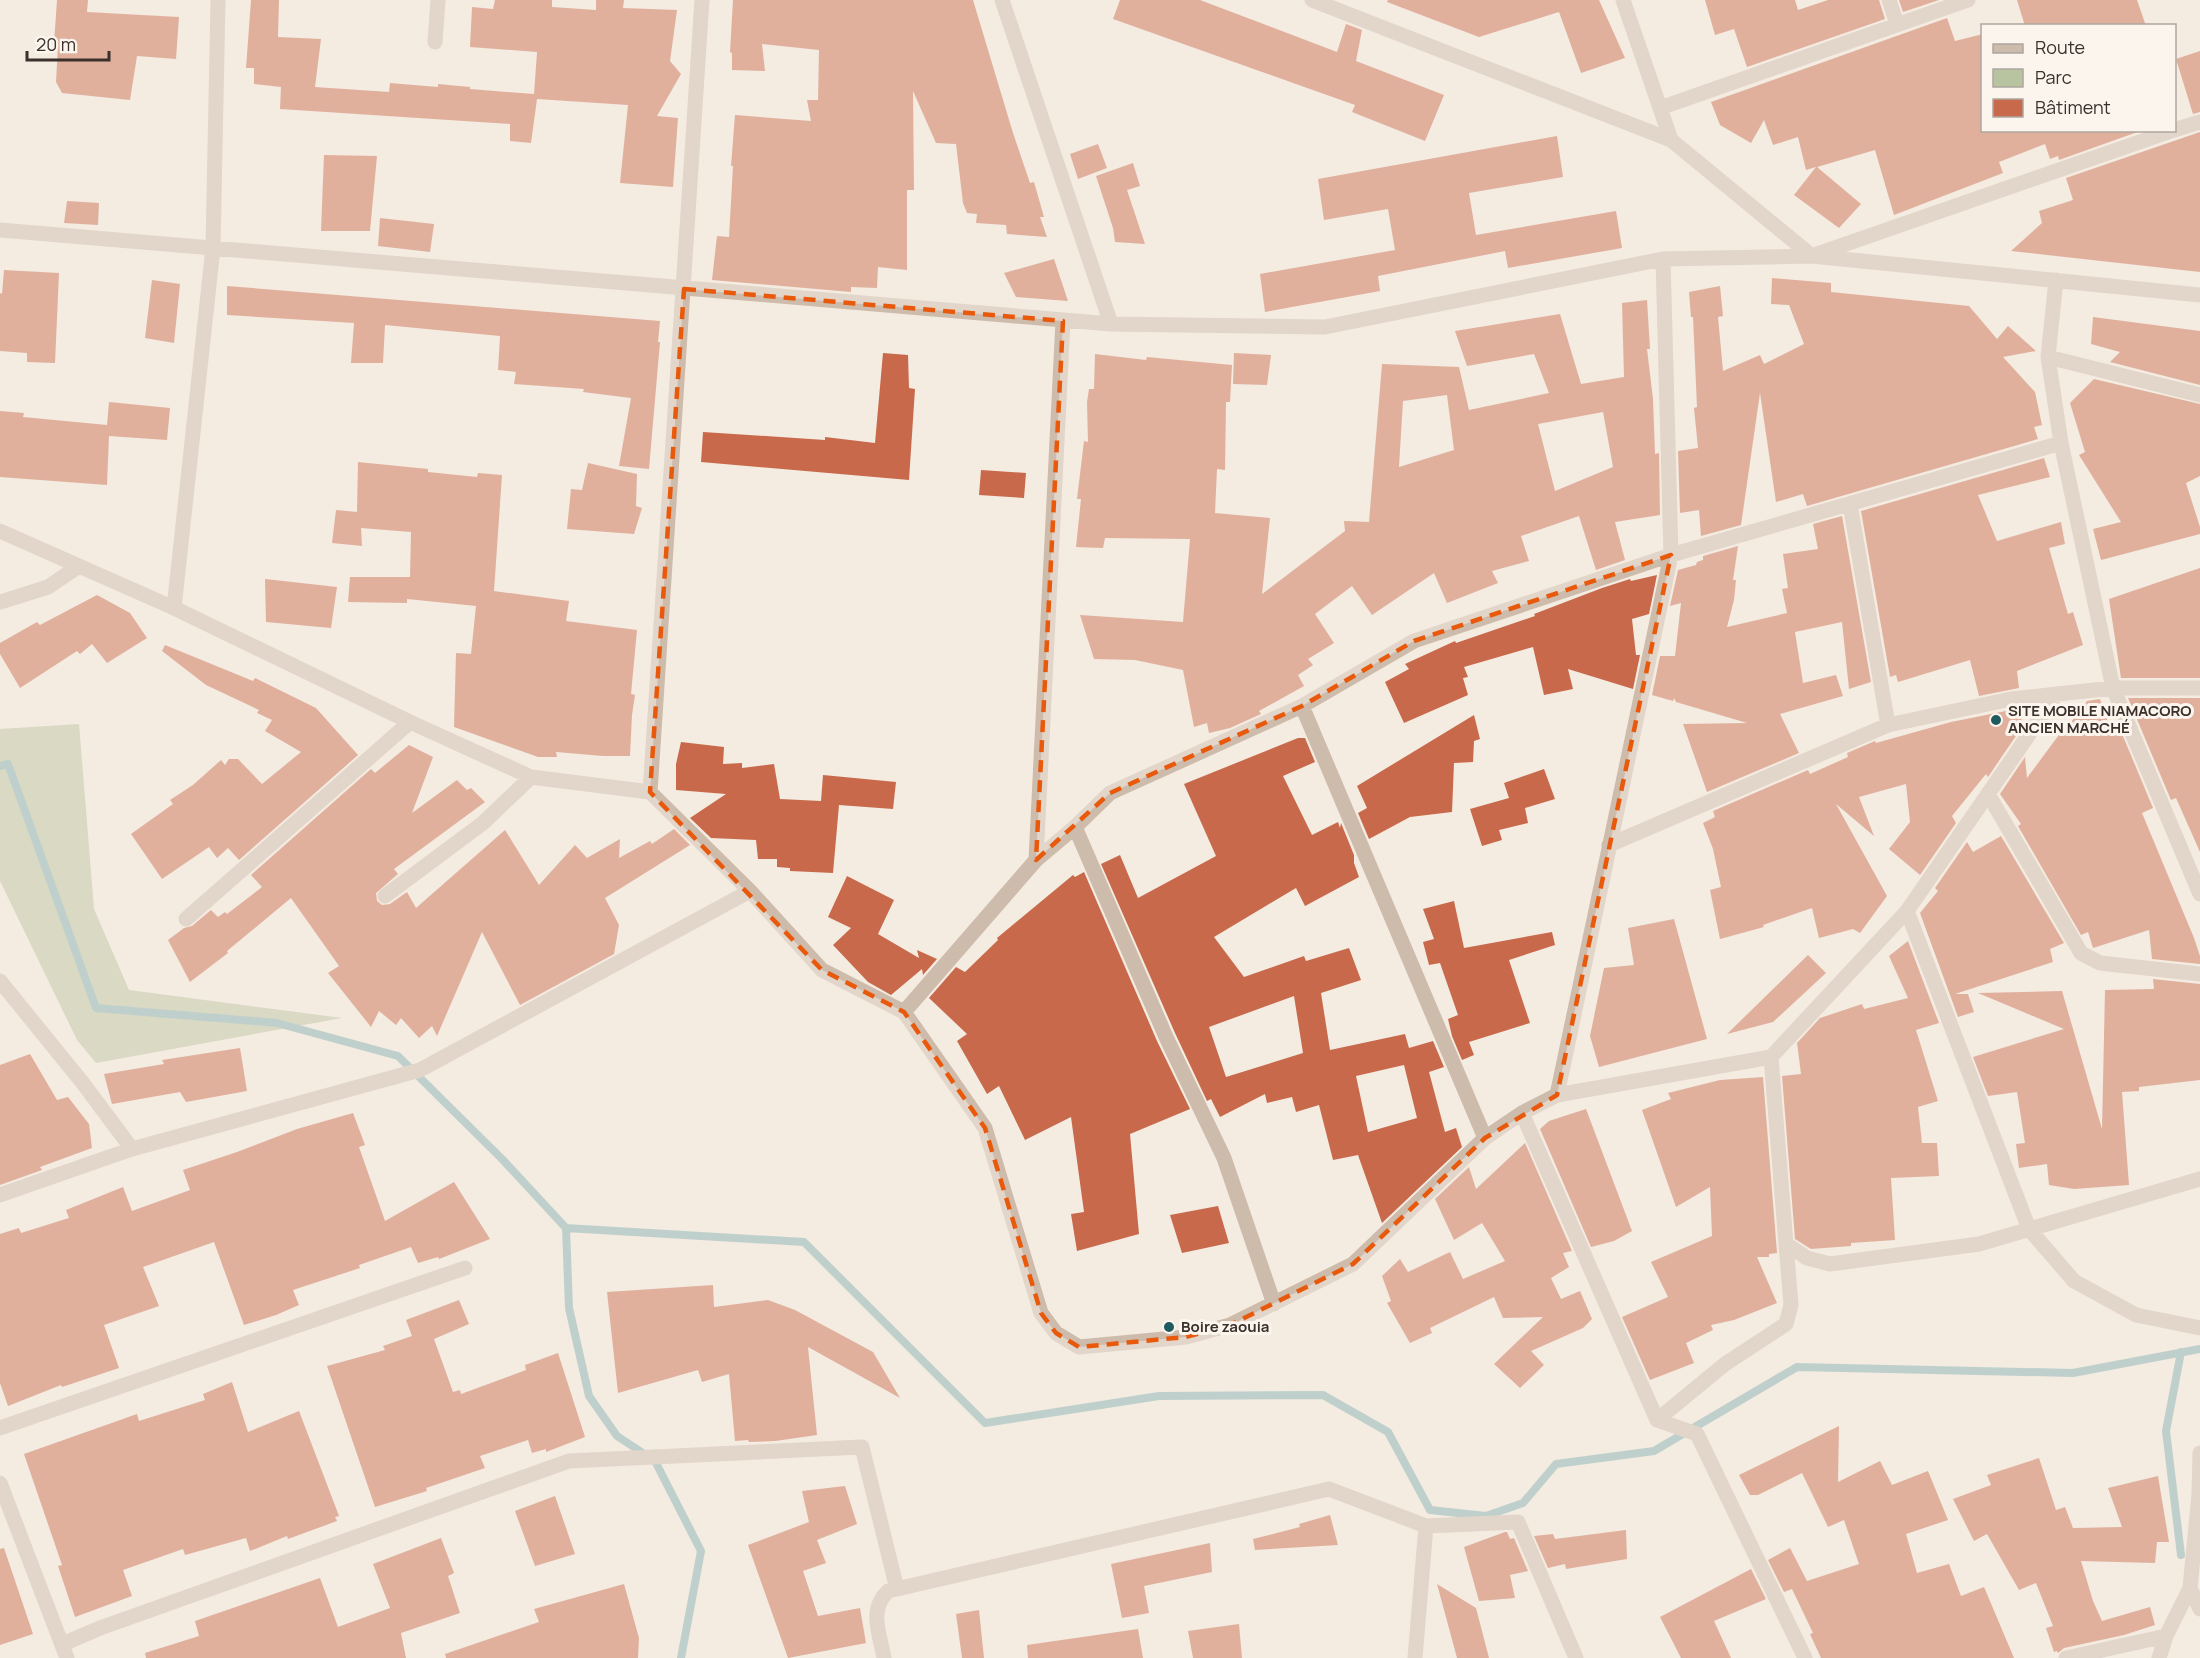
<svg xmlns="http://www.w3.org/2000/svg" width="2200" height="1658" font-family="Manrope,sans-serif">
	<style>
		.green { fill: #b8c4a0 }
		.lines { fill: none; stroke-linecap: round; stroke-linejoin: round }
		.stream { stroke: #7fb0b2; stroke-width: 8 }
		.building { fill: #c8694b; fill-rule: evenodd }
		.minor { stroke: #cdbbac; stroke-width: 15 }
		.marked { fill: none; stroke: #e8590c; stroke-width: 4.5; stroke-dasharray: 12 8; stroke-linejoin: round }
		.poi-dot { fill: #1f5a5e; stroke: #fbf5ee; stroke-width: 2 }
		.labels { text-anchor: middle; stroke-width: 6; stroke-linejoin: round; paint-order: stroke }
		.poi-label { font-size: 15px; font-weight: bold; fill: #3b302b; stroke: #fbf5ee; text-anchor: start }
	</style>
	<rect width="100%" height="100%" fill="#f4ebe1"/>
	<path class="green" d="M79,724L94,909L129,990L342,1018L96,1063L77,1040L0,881V729Z"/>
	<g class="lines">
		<path class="stream" d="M0,766L8,764L96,1008L277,1023L398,1056L503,1160L566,1228L804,1242L985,1423L1159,1396L1323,1395L1388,1432L1430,1510L1486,1516L1523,1503L1556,1464L1654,1451L1797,1367L2073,1373L2200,1349
			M566,1228L569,1308L589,1396L617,1436L655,1461L701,1551L681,1658
			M2181,1555L2166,1431L2181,1352"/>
	</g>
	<path class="building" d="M57,0H88L87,12L179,17L176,59L137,56L130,100L62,93L56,82L58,46L54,43Z
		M251,0H279L278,37L321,39L315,87L389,92L390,83L438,87V84L470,87V89L534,94L537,52L470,47L472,7L493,9L495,0H552V7L596,10V0H624L623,8L677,10L670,61L681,74L657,116L678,118L673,187L620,183L628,105L537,99L531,143L510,141V124L280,109L281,87L254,84V68H246Z
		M733,0H973L1013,133L1030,183L1034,182L1044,217H1040L1047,237L1007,234L1006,225L976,223L977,214L967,213L963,203L956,144L936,143L913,91L914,190H907V270L878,267L877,288L851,287V292L712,280L717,236L729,237L733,166H731L735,115L811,121L807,100H818L819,50L762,44L765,71L732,70V53L730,52Z
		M1120,0H1200L1337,52L1346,24L1362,30L1356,61L1444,95L1425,141L1352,112L1355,105L1113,19Z
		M1388,0H1599L1625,58L1581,73L1559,12L1479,37L1387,2Z
		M1705,0H1795L1798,10L1828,0H1879L1885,19L1747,67L1734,29L1715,35Z
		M1899,0H1939L1903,12Z
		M2017,0H2137L2146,26H2025Z
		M1947,18L1955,41L1983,34V130H2143L2059,160L2058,156L2050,159L2045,144L1999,162L2003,173L1894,215L1875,150L1817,167L1861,204L1839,228L1794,195L1816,167L1806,170L1798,137L1773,145L1764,120L1751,143L1720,125L1711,102Z
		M2200,51V112L2193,114L2176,59Z
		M2200,132V272L2011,251L2042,223L2039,211L2073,200L2066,178Z
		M1557,136L1563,177L1469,193L1476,235L1616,211L1622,248L1508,268L1505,251L1378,276L1380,291L1265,312L1260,274L1395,250L1388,209L1324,220L1318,179Z
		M1098,144L1107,168L1078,179L1070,154Z
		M324,155L377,156L370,231H321Z
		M1133,163L1140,186L1127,190L1145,244L1115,242L1113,228L1096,176Z
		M67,201L99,203L98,225L64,223Z
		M380,218L434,224L430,252L378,246Z
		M1054,259L1068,301L1016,297L1004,273Z
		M4,270L59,273L55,363L27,362V353L0,351V293L2,294Z
		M1772,278L1831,283V292L1969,306L1997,339L2008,326L2036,351L2003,357L2035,392L2042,425L2034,427L2038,439L1807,506L1803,494L1776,502L1760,393L1741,525L1701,536L1699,510L1680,513L1678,451L1698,448L1694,408L1697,407L1693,317H1691L1689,292L1720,286L1723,316L1718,317L1723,371L1760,355L1764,364L1804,344L1789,305L1771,304Z
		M152,280L180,284L174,343L145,338Z
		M227,286L660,321L658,342H660L649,469L619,466L631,398L583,392L584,389L514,384L516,372L498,370L500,336L385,325L383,363H351L354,323L227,315Z
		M1647,300L1650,349H1647L1653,399L1655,454L1659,453L1660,515L1615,522L1625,560L1596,570L1579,516L1521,536L1529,561L1492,571L1498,583L1447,603L1434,573L1372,615L1352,586L1315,614L1334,643L1308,659L1313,665L1298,675L1304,686L1259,711L1261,714L1230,728L1209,733L1207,723L1194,727L1183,670L1135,660L1094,659L1080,615L1183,622L1190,539L1105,538L1103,548L1076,547L1081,499H1077L1084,441L1088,442L1087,402L1089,389H1094L1095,354L1146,360L1147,357L1232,365L1230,402H1226L1225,470L1217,469L1215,513L1270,518L1262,594L1345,531L1344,521L1369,522L1382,364L1459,367L1469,410L1549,393L1534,354L1467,366L1455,331L1560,314L1581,384L1624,377L1622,303ZM1447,395L1454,450L1399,467L1403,401ZM1603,412L1613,467L1555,491L1538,424Z
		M2093,317L2200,331V385L2110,362L2120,352L2091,344Z
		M883,353L908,355L909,388L915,389L909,480L701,462L703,432L825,440V437L875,443Z
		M1234,353L1271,355L1267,385L1233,384Z
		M2094,379L2200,404V476L2186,483L2200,527V534L2101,560L2093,529L2121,522L2079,455L2085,452L2070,403Z
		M109,402L170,408L167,440L109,436L107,485L0,477V411L24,413L23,417L107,425Z
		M2044,458L2050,477L1978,495L1997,541L2061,522L2065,544L2049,548L2068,614L2073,612L2083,645L2017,671L2019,688L1979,696L1970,660L1898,682L1896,675L1890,677L1861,511Z
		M358,462L428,469V472L477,477L478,473L502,475L494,591L569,601L566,621L637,630L631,694L635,695L632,715L630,756H603L556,752L557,757H538L454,727L456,653L471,654L476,606L407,599V603L348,602L350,577H410L411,532L361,528L362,546L332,543L336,510L357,512Z
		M588,463L637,474L636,506L642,508L634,534L567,529L571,489L582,490Z
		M981,470L1026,473L1024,498L979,495Z
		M1842,516L1871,682L1849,689L1842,622L1795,632L1803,683L1836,675L1843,696L1780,714L1799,753L1707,792L1683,724L1747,723L1676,702L1674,698L1673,701L1652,695L1660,656H1675L1681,603L1670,606L1678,570L1696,565L1697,562L1703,560V556L1738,546L1733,580H1736L1734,600L1727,627L1787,613L1782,589L1788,588L1783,554L1818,549L1813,524Z
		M2200,568V678H2121L2109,599Z
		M1657,575L1649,614L1632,619L1636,655H1640L1633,689L1568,669L1573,689L1544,695L1533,647L1464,667L1468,677L1463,678L1468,695L1404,723L1385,682L1409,669L1405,664L1455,641L1456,643L1535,616L1534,614L1602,588L1630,579L1631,581Z
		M265,579L337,587L331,628L266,622Z
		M97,595L130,613L147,638L107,663L92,644L80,654L77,651L20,688L0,654V643L37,622L40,625Z
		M165,645L253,681L255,678L316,708L358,755L239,860L228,848L217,858L209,847L162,879L131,834L173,804L170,800L193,785L221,760L225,765L229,759H238L262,784L301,752L265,731L272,720L257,713L259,710L206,685L162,651Z
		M2128,698H2200V852L2176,798L2171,800Z
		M2100,699L2111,731L2120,729L2153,808L2142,813L2194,938L2200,956V964L2152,959L2149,930L2093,948L2088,932L2081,935L2018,826L2021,824L2000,794L2025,757L2027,778L2064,728L2065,730L2087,701Z
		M2021,708L2022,727L1988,777L1986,774L1952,816L1956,823L1920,875L1889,849L1910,822L1906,784L1859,797L1874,836L1836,804L1887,896L1860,933L1853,929L1819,938L1812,908L1763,925L1764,927L1720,939L1710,890L1721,887L1713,849L1703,823L1715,817L1713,811L1808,770L1810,774L1848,757L1847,753L1875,741L1876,743L1951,722Z
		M1474,715L1480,739L1474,741L1473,762L1454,763L1452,812L1410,817L1369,839L1358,813L1367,808L1357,786Z
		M1298,738H1305L1315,762L1283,776L1312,835L1338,822L1340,828L1341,823L1354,855V863L1359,877L1305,906L1296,888L1214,937L1244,977L1304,956L1306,961L1349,948L1361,980L1321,993L1330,1050L1405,1034L1409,1048L1433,1041L1444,1067L1429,1072L1445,1132L1456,1128L1462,1147L1382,1223L1358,1155L1333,1160L1319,1105L1296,1112L1292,1097L1267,1103L1265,1094L1220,1117L1211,1099L1207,1101L1175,1033L1101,864L1120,855L1138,898L1216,856L1184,784ZM1294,996L1303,1053L1226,1077L1209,1027ZM1404,1065L1417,1118L1368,1132L1356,1076Z
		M681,742L724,747L723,764L742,763V768L774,764L780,799L821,801L823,775L896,782L893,809L839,805L833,873L790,871V868L777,867V859H758L756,840L711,838L690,818L726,794L676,790V764Z
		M409,745L433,757L412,813L457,780L467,790L471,788L485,802L394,869L398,874L376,893L377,901L382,905L390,904L407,892L416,908L505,830L539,885L575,845L587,858L620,839L619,858L650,841L652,844L674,829L690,845L605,898L619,925L614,954L520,1005L482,932L437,1036L432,1026L419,1038L401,1018L396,1025L379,1011L371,1027L328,973L339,966L291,898L227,951L228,953L190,982L168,940L184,928L192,926L211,910L218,917L225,912L227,914L262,887L251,875L371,769L375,773Z
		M1544,769L1555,799L1525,808L1528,823L1499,830L1502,840L1482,846L1470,809L1509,798L1504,783Z
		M2001,836L2064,943L2050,949L2053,962L1955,994H1968L1974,1012L1958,1017L1920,913L1938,891L1935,888L1967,842L1973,852Z
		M1084,872L1157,1041L1190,1109L1130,1134L1139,1234L1077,1251L1071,1214L1084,1212L1071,1117L1025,1140L999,1086L987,1094L957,1041L967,1034L929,998L956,967L965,972L998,940L997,938L1073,875L1075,877Z
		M847,876L894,900L878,934L919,958L917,950L937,959L923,975L922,969L891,995L868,982L833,945L851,928L828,917Z
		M1454,901L1464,948L1552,932L1555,945L1509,960L1530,1023L1469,1042L1474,1055L1462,1060L1452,1036L1448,1019L1458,1015L1440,963L1429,965L1423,942L1434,939L1423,909Z
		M1674,919L1707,1039L1599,1067L1590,1036L1604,968L1634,965L1628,928Z
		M1908,941L1939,1023L1916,1030L1938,1101L1918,1107L1922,1143H1937L1939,1176L1891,1178L1895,1240L1851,1243V1246L1811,1249L1795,1239L1782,1076L1801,1074L1797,1043L1820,1018L1862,1004L1864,1009L1908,998L1889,956Z
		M1808,955L1826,973L1773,1022L1727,1034Z
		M2153,979L2200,984V1080L2139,1087V1091L2122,1092L2129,1185L2074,1189L2049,1185L2047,1164L2019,1168L2016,1144L2025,1143L2017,1092L1988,1096L1973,1057L2064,1029L1978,993L2062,991L2102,1129L2105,990L2154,989Z
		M240,1048L247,1091L186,1102L180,1092L112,1104L104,1074L164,1064L162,1060Z
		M30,1054L57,1100L68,1097L89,1124L92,1148L40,1167L42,1170L0,1185V1065Z
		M1763,1077L1777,1253L1769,1254V1257H1757L1777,1303L1734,1320L1711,1325L1713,1330L1686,1343L1694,1363L1650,1380L1622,1317L1668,1297L1651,1262L1712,1236L1710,1187L1676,1207L1642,1110L1671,1099L1668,1093L1720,1080Z
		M1586,1109L1632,1231L1614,1241L1591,1247L1540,1129L1549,1121Z
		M353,1113L365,1145L359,1147L385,1221L454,1182L490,1239L439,1259L438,1257L418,1263L411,1247L359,1265L360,1268L293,1290L299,1305L276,1315L244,1325L214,1242L143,1267L159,1306L104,1325L119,1368L62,1387L61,1385L8,1406L0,1383V1234L19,1228L21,1233L69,1218L66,1210L123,1187L132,1211L190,1190L183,1170L237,1152L297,1129Z
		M1525,1143L1572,1251L1563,1253L1569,1267L1551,1278L1561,1299L1580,1291L1592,1319L1583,1328L1531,1351L1544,1365L1520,1388L1494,1364L1543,1317L1503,1318L1494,1297L1430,1328L1432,1333L1410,1343L1387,1303L1391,1301L1382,1276L1400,1259L1408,1272L1450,1252L1463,1279L1505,1261L1482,1223L1454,1240L1435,1199L1469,1167L1476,1189Z
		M1218,1206L1229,1243L1182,1253L1170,1215Z
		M713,1285L714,1307L768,1300L795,1310L873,1352L900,1398L808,1347L817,1435L775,1441L749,1442L748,1440L735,1441L729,1374L702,1382L698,1370L618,1393L607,1292Z
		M459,1300L469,1324L434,1339L453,1392L460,1390L461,1394L526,1370L525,1365L558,1353L585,1437L546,1452V1449L532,1453L528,1440L480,1456L485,1468L426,1488L427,1491L375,1507L327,1366L385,1350L383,1346L412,1336L406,1320Z
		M232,1382L248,1432L299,1411L339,1516L335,1517L337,1521L288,1539L287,1536L250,1551L246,1538L185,1555L183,1549L123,1570L132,1596L75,1617L58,1566L62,1565L24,1454L137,1414L139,1421L205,1400L203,1394Z
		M1839,1426L1838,1482L1880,1461L1892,1485L1928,1471L1948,1520L1906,1534L1917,1573L1949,1564L1961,1596L1984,1587L2014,1658H1821L1810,1634L1813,1633L1792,1589L1784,1592L1768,1560L1790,1548L1807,1581L1859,1564L1844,1520L1828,1527L1802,1473L1758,1495H1750L1739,1475Z
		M2039,1458L2056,1510L2065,1507L2073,1528L2122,1527L2108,1488L2158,1476L2169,1542H2157L2155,1563L2081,1561L2093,1601L2102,1621L2150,1607L2155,1625L2124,1635L2064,1648L2058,1653L2057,1651L2054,1652L2046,1628L2053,1626L2036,1583L2019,1590L1987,1534L1974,1541L1953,1499L1991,1485L1987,1475Z
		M845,1486L857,1524L817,1540L826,1563L803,1571L818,1616L860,1608L866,1643L788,1658L748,1545L809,1522L802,1491Z
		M555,1496L575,1554L535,1566L515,1511Z
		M1330,1515L1338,1545L1255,1550L1253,1539L1300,1527L1299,1524Z
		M1626,1530L1627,1559L1566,1569L1565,1564L1548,1568L1534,1536L1553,1534L1555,1539Z
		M1505,1532H1507L1510,1539L1514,1538L1528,1571L1510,1575L1515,1598L1479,1601L1464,1547Z
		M441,1538L454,1573L448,1576L460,1613L401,1633L406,1658H146L145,1653L199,1636L195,1621L320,1578L338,1627L390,1608L373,1564Z
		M1210,1543L1212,1572L1144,1586L1149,1613L1122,1618L1111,1564Z
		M4,1548L33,1634L0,1645V1549Z
		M1751,1569L1766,1599L1714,1621L1731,1658H1681L1660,1617Z
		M624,1584L639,1638L638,1658H446L445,1654L539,1622L534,1609Z
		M1437,1584L1476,1608L1489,1658H1457Z
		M979,1610L984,1658H962L956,1614Z
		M1239,1624L1242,1658H1193L1188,1631Z
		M1138,1629L1143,1658H1028L1027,1645Z"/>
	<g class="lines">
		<path class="minor" d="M1002,0L1111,324
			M1312,0L1671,140L1812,256
			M1623,0L1671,140
			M1889,0L1897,24
			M435,42L438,0
			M1660,108L1968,0
			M2174,130L2200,122
			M0,230L1111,324L1325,327L1663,259L1812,256L2200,295
			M1817,254L2174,130
			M2056,280L2048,357L2061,443L2113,688L2200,894
			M2048,357L2200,395
			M1850,504L1888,725
			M0,531L174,608L410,722L531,777L650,792L750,891L822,970L904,1012L985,1128L1041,1313L1056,1333L1079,1347L1186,1337L1230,1325L1353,1264L1485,1138L1522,1113L1557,1095L1771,1057L1907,911L2057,694
			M0,602L48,587L79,566
			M174,608L213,248L218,0
			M1302,706L1485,1138
			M650,792L702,0
			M1988,794L2081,953L2100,963L2200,974
			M1075,827L1166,1037L1224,1158L1274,1304
			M1609,845L1888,725L2011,699L2113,688H2200
			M1036,860L1063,321
			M385,896L483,823L531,777
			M1907,911L2029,1229L2074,1281L2136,1315L2200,1328
			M186,919L410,722
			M0,981L82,1082L132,1149
			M904,1012L1036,860L1075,827L1110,793L1302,706L1414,641L1671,555L2061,443
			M1771,1057L1786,1244L1807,1258L1830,1264L1979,1244L2200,1179
			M1557,1095L1671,555L1663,259
			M1522,1113L1657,1420
			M0,1195L132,1149L420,1070L750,891
			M1786,1244L1791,1305L1786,1324L1725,1364L1657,1420L1697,1434L1805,1658
			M0,1428L465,1268
			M0,1483L67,1658
			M1426,1526L1518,1522L1576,1658
			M2190,1588L2200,1609
			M63,1644L100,1628L569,1461L862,1447L897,1589
			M884,1658C880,1634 868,1610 888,1591L1329,1489L1426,1526L1415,1658
			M2066,1658L2166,1636
			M2159,1658L2166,1636L2190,1588L2199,1494L2200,1453"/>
	</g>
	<path d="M0 0H2200V1658H0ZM684,289L1063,321L1036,860L1110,793L1302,706L1414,641L1671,555L1557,1095L1485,1138L1353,1264L1230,1325L1186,1337L1079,1347L1056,1333L1041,1313L985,1128L904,1012L822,970L650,792Z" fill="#f4ebe1" fill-opacity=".55" fill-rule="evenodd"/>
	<path class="marked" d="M684,289L1063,321L1036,860L1110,793L1302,706L1414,641L1671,555L1557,1095L1485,1138L1353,1264L1230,1325L1186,1337L1079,1347L1056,1333L1041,1313L985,1128L904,1012L822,970L650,792Z"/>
	<g class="poi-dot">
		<circle cx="1996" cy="720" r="6"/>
		<circle cx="1169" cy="1327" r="6"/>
	</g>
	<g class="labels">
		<g class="poi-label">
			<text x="2008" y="716">SITE MOBILE NIAMACORO<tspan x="2008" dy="17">ANCIEN MARCHÉ</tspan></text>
			<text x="1181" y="1332">Boire zaouia</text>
		</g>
	</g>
	<rect x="1981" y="24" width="195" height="108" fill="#fbf5ee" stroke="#aea6a0" stroke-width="1.5"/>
	<rect x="1993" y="44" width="30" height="9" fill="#cdbbac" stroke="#aea6a0" stroke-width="1.5"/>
	<text x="2035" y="54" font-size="18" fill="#3b302b">Route</text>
	<rect x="1993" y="69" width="30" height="18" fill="#b8c4a0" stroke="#aea6a0" stroke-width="1.5"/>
	<text x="2035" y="84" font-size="18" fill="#3b302b">Parc</text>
	<rect x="1993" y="99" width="30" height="18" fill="#c8694b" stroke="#aea6a0" stroke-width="1.5"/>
	<text x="2035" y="114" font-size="18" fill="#3b302b">Bâtiment</text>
	<path d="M27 51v9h82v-9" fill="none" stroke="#3b302b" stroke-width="3"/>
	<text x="36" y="51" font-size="18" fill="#3b302b" stroke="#fbf5ee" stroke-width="4.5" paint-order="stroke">20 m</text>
</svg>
